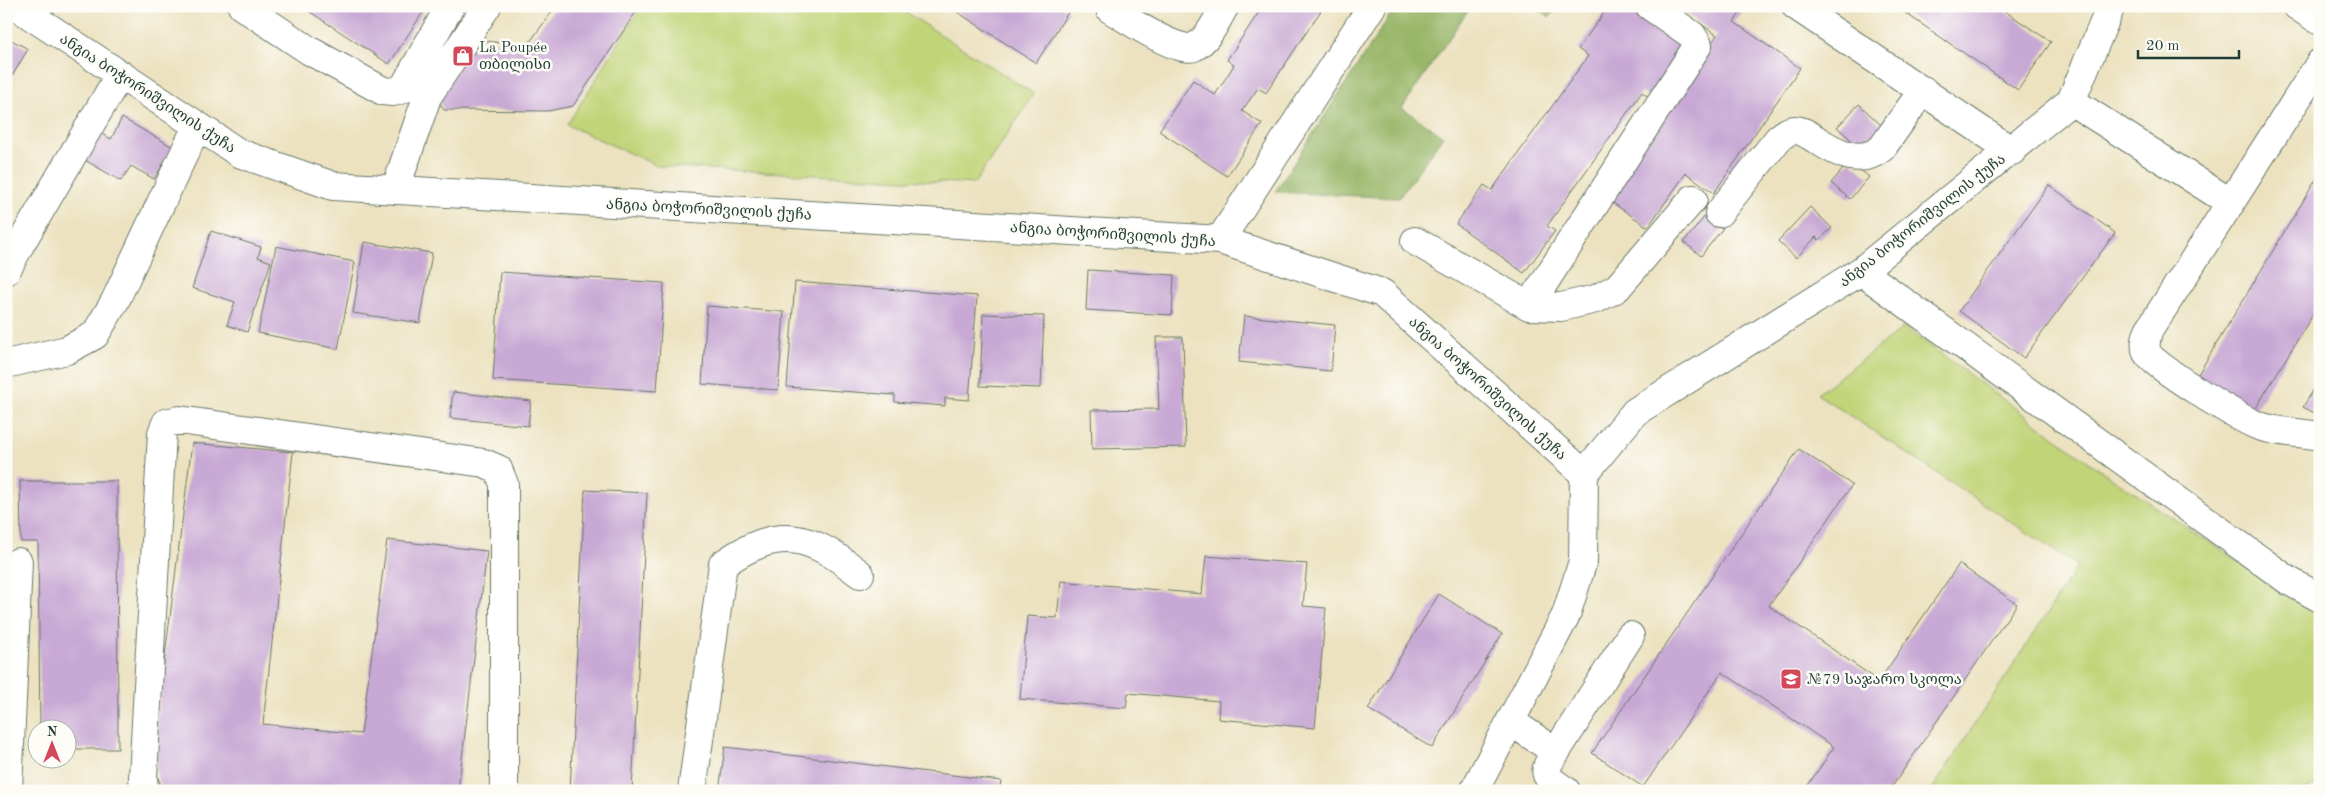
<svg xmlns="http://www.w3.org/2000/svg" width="2326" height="797" font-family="'Old Standard TT','Noto Serif Georgian',serif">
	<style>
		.green { fill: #c1d478; stroke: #708856 }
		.forest { fill: #98b668; stroke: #5c7a4e }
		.building { fill: #c8a8d4 }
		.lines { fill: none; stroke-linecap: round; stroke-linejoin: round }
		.minor-casing { stroke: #677765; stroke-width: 30 }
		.minor { stroke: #fff; stroke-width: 28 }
		.labels { text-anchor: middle; stroke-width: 5; stroke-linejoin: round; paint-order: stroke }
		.poi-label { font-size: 15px; fill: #1f3d34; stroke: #fdfcf7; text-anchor: start }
		.street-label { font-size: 15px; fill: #1f3d34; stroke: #fdfcf7 }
	</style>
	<rect width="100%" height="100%" fill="#fdfcf7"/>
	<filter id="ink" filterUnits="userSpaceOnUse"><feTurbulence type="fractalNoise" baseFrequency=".02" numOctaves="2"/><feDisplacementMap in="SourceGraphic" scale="10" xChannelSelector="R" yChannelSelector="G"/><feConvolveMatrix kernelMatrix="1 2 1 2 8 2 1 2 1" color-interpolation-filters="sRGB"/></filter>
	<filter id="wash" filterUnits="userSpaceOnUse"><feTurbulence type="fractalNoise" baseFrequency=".0096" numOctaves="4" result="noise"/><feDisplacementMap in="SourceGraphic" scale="20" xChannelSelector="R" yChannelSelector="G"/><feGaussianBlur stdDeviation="1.12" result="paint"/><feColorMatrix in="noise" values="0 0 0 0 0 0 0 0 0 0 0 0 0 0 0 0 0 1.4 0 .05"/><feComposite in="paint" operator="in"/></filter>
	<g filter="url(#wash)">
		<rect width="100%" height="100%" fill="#ece2c0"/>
		<path class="green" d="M642,6H896L1034,94L974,184L658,166L567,125Z
			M1904,327L2100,470L2320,615V783L2304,791H1931L2078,566L1817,394Z"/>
		<path class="forest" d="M1396,6H1471L1402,108L1443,136L1399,198L1275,192Z
			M1533,6H1558L1550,17Z"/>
		<g id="blocks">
			<path class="building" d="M301,6H427L389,64Z
				M556,6H640L573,106L548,111L444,110L433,92L468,39L527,46Z
				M948,6H1061L1069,11L1036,63Z
				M1263,6H1324L1266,93L1258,88L1242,111L1262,124L1227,176L1159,131L1193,80L1215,95L1234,65L1227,60Z
				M1609,6H1626L1687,49L1651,99L1642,92L1547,226L1555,231L1524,273L1456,224L1484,185L1492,190L1588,56L1578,49Z
				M1675,6H1745L1734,22L1800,68L1714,193L1686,173L1648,227L1604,197L1717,35Z
				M1895,6H1997L2051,42L2018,90Z
				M6,37L28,49L11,78L6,75Z
				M1859,104L1883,127L1861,149L1837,127Z
				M122,118L173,147L154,179L131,166L121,181L83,159L98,132L111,139Z
				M1850,161L1869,177L1850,199L1831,183Z
				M2320,173V303L2254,411L2197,376Z
				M2049,185L2115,233L2024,358L1959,311Z
				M1810,207L1832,228L1819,240L1816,237L1796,258L1778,241Z
				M1706,215L1723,228L1701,256L1684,242Z
				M211,231L261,247L258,257L271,262L247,332L227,325L235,302L192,288Z
				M364,242L432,253L420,323L353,313Z
				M276,246L355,262L338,349L258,333Z
				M1088,270L1174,275L1172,315L1086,310Z
				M500,272L664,283L657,391L493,380Z
				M795,282L977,296L969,400L945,398V406L895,402V395L787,387Z
				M707,306L784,312L778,390L702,384Z
				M983,314L1044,316L1041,388L980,386Z
				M1244,316L1335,325L1331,371L1239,362Z
				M1156,337H1183L1186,447L1092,449L1091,410L1159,409Z
				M2320,379V416L2303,407Z
				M453,392L531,401L528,426L450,418Z
				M192,443L293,452L263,724L361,734L387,540L487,551L458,791H164L157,776L154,743Z
				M1799,449L1852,485L1769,606L1879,681L1959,564L2017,604L1889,791H1804L1834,747L1722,672L1643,787L1592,753Z
				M20,481H117L118,749H68V730H40L38,542H21Z
				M585,490L647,493L632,791H570Z
				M1206,556L1307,564L1303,606L1326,608L1315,728L1218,719L1219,701L1128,693L1126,708L1020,699L1027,616L1057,618L1061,581L1202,594Z
				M1439,594L1502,634L1432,748L1368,709Z
				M725,747L1001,781L999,791H719Z"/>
		</g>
	</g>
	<g filter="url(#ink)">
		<use href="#blocks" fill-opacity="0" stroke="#677765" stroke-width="1"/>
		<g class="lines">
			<g class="minor-casing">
				<path id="minor" d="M16,6L239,153L333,186L1220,240L1382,293L1584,474
					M242,6L310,51L383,91L393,92L403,89L450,6
					M1796,6L2012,151
					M2297,6L2320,21
					M1110,9C1125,18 1179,54 1194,47C1209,39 1217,19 1225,6
					M2320,63L2149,330C2146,338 2144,345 2147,353C2153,366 2242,420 2259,426C2276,432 2302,433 2320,436
					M2071,101L2231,203
					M395,190L427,97L487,6
					M1719,213L1778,139C1783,135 1788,130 1795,130C1803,130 1810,136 1817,140C1837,153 1860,166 1882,148L1923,90
					M1220,240L1372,6
					M1415,241L1529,306L1561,307L1596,299L1617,288L1693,199
					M6,271L20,245L120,74
					M1861,271L2289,581L2320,598
					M1529,306L1698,45L1692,35L1650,6
					M6,364L67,350L95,335L115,301L197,126
					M1584,474L1635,412L1861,271L2071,101L2111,6
					M1510,721L1556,752C1540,774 1544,776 1566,791
					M1556,752L1630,636
					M8,791L18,562
					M144,791L143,777L162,433L166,423L179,420L484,463L498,469L504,484V791
					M692,791L723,564C779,525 809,534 860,574
					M1474,791L1566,615L1583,561L1584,474"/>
			</g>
			<use href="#minor" class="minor"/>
		</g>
	</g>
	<defs>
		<g id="shop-square" transform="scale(1.125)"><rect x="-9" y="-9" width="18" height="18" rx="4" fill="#d1495b" stroke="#fdfcf7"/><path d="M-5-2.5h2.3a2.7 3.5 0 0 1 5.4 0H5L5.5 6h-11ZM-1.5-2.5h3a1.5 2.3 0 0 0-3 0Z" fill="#fff"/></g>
		<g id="school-square" transform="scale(1.125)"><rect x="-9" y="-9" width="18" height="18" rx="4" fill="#d1495b" stroke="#fdfcf7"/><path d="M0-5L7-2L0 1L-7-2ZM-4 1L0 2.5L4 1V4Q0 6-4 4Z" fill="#fff"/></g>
	</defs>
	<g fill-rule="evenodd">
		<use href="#shop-square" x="463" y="56"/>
		<use href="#school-square" x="1791" y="679"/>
	</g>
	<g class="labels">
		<g class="poi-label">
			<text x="479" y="52">La Poupée<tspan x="479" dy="17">თბილისი</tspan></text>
			<text x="1807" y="684">№79 საჯარო სკოლა</text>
		</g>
		<g class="street-label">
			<text transform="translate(148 93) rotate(33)" y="5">ანგია ბოჭორიშვილის ქუჩა</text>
			<text transform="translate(709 209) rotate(3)" y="5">ანგია ბოჭორიშვილის ქუჩა</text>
			<text transform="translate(1922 220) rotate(-38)" y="5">ანგია ბოჭორიშვილის ქუჩა</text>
			<text transform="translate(1113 234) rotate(4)" y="5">ანგია ბოჭორიშვილის ქუჩა</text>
			<text transform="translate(1488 388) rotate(42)" y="5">ანგია ბოჭორიშვილის ქუჩა</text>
		</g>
	</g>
	<rect width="2326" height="797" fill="none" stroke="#fdfcf7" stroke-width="25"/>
	<g transform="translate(52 744)"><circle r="24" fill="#fdfcf7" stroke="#a4b0a9"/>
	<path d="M0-4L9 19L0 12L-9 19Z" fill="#d1495b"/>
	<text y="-8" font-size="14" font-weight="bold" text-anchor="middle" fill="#1f3d34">N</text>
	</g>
	<path d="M2138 50v8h101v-8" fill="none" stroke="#1f3d34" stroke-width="2.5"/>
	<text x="2146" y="50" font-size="15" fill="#1f3d34" stroke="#fdfcf7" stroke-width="4" paint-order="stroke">20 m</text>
</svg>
